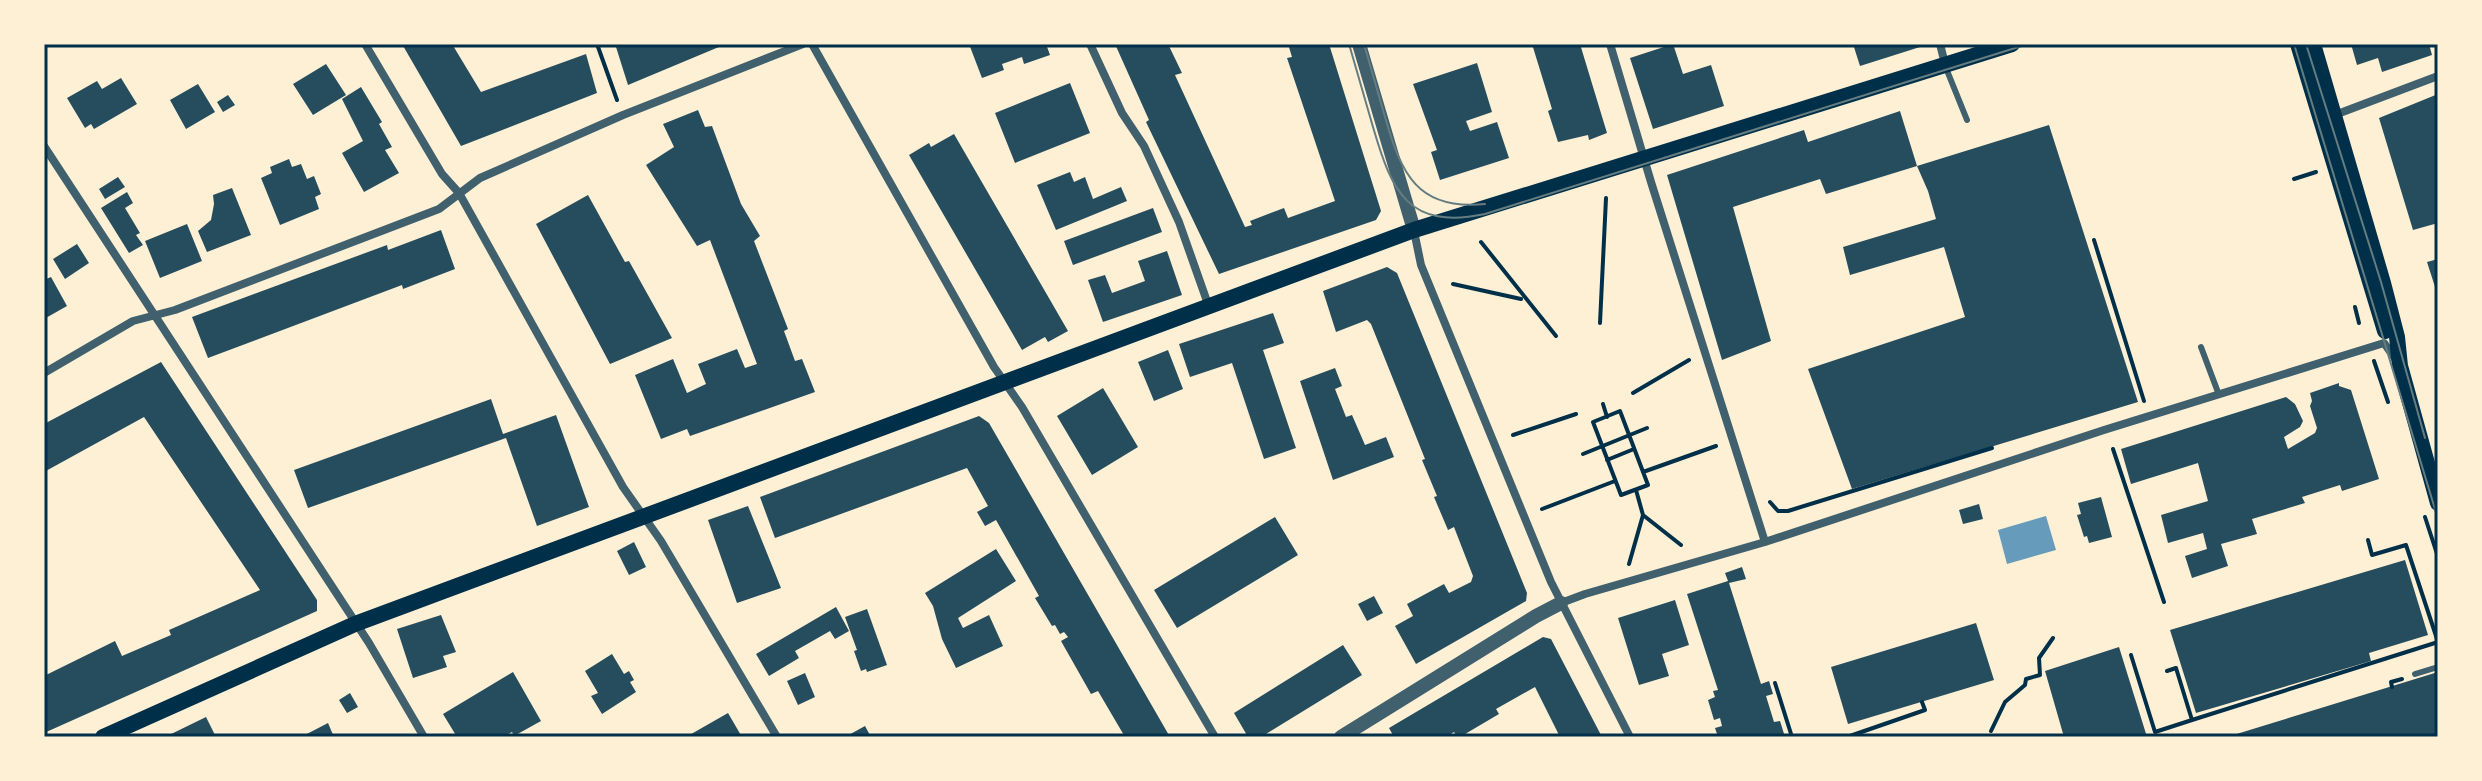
<svg xmlns="http://www.w3.org/2000/svg" width="2482" height="781" font-family="Signika,sans-serif">
	<style>
		.water { fill: #669bbc }
		.building { fill: #264d5e }
		.lines { fill: none; stroke-linecap: round; stroke-linejoin: round }
		.path { stroke: #003049; stroke-width: 4 }
		.service { stroke: #3f606c; stroke-width: 6 }
		.minor { stroke: #3f606c; stroke-width: 8 }
		.tertiary { stroke: #3f606c; stroke-width: 14 }
		.secondary { stroke: #003049; stroke-width: 16 }
		.tram { stroke: #657d81; stroke-width: 2 }
		.neatline { fill: none; stroke: #003049; stroke-width: 3 }
	</style>
	<rect width="100%" height="100%" fill="#fdf0d5"/>
	<path class="water" d="M2046,516L2056,550L2007,564L1998,530Z"/>
	<path class="building" d="M402,44H452L481,92L586,54L597,93L461,146Z
		M622,44H726L628,85L616,47Z
		M969,44H1046L1050,55L1024,64L1022,57L1002,64L1004,70L982,78Z
		M1115,44H1168L1182,73L1175,75L1245,227L1252,225L1250,221L1284,208L1288,218L1335,201L1287,58L1292,57L1288,44H1329L1381,211L1376,220L1219,274L1146,122L1149,120Z
		M1532,44H1580L1607,133L1589,140L1588,135L1558,142L1548,111L1552,109Z
		M1673,44L1683,74L1711,65L1724,106L1653,129L1630,58Z
		M1853,44H1919L1920,47L1860,66Z
		M2351,44H2429L2432,55L2382,72L2378,58L2357,65Z
		M1477,63L1492,112L1466,121L1470,131L1497,122L1509,158L1440,180L1431,152L1437,150L1413,84Z
		M326,64L346,95L313,115L293,84Z
		M121,78L137,104L94,129L91,124L85,128L67,98L97,81L102,89Z
		M1070,83L1090,133L1015,163L995,113Z
		M198,84L215,112L186,129L170,100Z
		M361,87L382,122L379,124L392,147L385,150L399,173L364,192L342,153L363,141L342,99Z
		M2438,94V223L2413,230L2379,118Z
		M228,95L235,105L223,112L217,102Z
		M698,110L705,127L712,126L741,204L760,236L754,241L788,329L784,331L795,361L802,359L815,392L690,436L687,429L661,439L635,375L673,359L687,393L706,384L698,364L737,349L745,368L757,364L710,240L697,246L646,165L674,147L663,124Z
		M1900,111L1917,166L2049,125L2138,402L1852,489L1808,369L1965,317L1944,247L1850,275L1843,247L1936,219L1928,191L1917,166L1826,194L1820,179L1733,207L1771,341L1722,360L1667,175L1804,130L1808,142Z
		M954,134L1068,331L1048,342L1045,337L1022,350L909,155L929,143L931,147Z
		M289,159L292,167L301,164L307,179L314,176L321,194L315,197L319,209L280,225L261,178L272,173L270,167Z
		M1070,172L1074,182L1085,177L1093,199L1121,187L1127,201L1056,230L1037,185Z
		M118,177L125,187L105,199L99,189Z
		M232,188L251,235L207,252L198,231L211,220L214,204L213,195Z
		M127,192L133,203L125,208L140,233L136,235L143,245L129,253L101,208Z
		M588,195L625,262L629,261L672,338L610,364L536,224Z
		M1153,208L1162,232L1073,265L1064,241Z
		M187,224L202,261L160,278L145,241Z
		M441,230L455,269L403,289L402,285L208,358L192,317L387,245L388,250Z
		M77,244L89,263L65,279L53,259Z
		M1167,251L1182,295L1103,322L1088,280L1105,275L1112,293L1145,281L1138,261Z
		M2438,259V290H2436L2427,262Z
		M1387,267L1397,273L1527,593L1526,601L1416,664L1395,626L1413,616L1407,604L1444,584L1449,593L1471,582L1473,576L1454,527L1448,530L1434,497L1437,496L1422,460L1425,459L1371,324L1367,320L1336,332L1323,291Z
		M51,277L67,306L44,319V280Z
		M1273,313L1284,343L1263,350L1296,448L1264,459L1232,363L1190,377L1179,344Z
		M1168,350L1183,389L1154,401L1138,362Z
		M161,362L317,600V611L44,733V676L115,641L122,656L171,635L169,630L260,590L144,417L44,472V424Z
		M1335,368L1342,386L1335,389L1346,417L1352,415L1365,445L1386,437L1394,457L1333,480L1300,381Z
		M2339,383V386L2351,390L2379,479L2342,491L2340,485L2302,497L2305,503L2252,519L2257,534L2221,544L2228,566L2192,578L2185,556L2207,549L2203,533L2168,543L2161,515L2208,501L2198,463L2131,484L2121,449L2286,397L2295,404L2303,421L2300,427L2284,437L2288,449L2315,433L2317,428L2310,406L2312,401L2310,393Z
		M1103,388L1138,447L1092,475L1057,416Z
		M491,399L503,434L556,415L589,507L537,526L506,438L308,508L294,470Z
		M979,416L989,423L1170,737H1125L1098,691L1091,694L1061,641L1068,637L1064,632L1060,634L1055,625L1052,626L1035,598L1039,596L996,520L985,526L977,512L988,506L967,468L775,538L760,497Z
		M2101,497L2112,537L2089,543L2087,536L2084,537L2077,515L2081,514L2078,503Z
		M1979,504L1983,519L1963,524L1959,510Z
		M748,506L781,588L737,603L708,520Z
		M1275,517L1298,555L1177,628L1154,590Z
		M634,542L646,567L629,575L617,551Z
		M996,549L1016,581L958,618L963,628L989,615L1003,646L956,668L942,639L933,606L925,593Z
		M2405,560L2428,635L2369,653L2371,661L2196,713L2170,630Z
		M1742,567L1746,579L1729,583L1761,684L1769,681L1773,694L1766,696L1774,722L1780,721L1785,737H1718L1715,728L1722,726L1720,718L1714,720L1708,700L1715,697L1713,691L1718,690L1687,594L1728,581L1725,573Z
		M1374,596L1383,613L1367,621L1358,604Z
		M1675,600L1689,645L1662,654L1669,676L1639,685L1618,618Z
		M836,607L849,631L835,639L830,631L795,651L799,658L769,676L756,654Z
		M867,609L887,665L867,672L866,669L861,671L854,651L857,650L845,617Z
		M441,615L456,652L443,656L447,667L413,678L397,629Z
		M1976,623L1994,680L1848,724L1831,667Z
		M1543,637L1551,639L1602,737H1560L1535,687L1496,709L1499,714L1460,737H1457L1454,732L1446,737H1394L1389,728Z
		M1343,645L1362,675L1261,737H1248L1234,713Z
		M2119,647L2147,737H2064L2045,671Z
		M612,654L624,674L629,671L634,680L630,682L636,692L602,714L591,696L598,693L585,671Z
		M513,672L541,721L514,736L512,732L503,737H457L443,714Z
		M2438,672V737H2230V736Z
		M805,673L815,697L798,705L787,681Z
		M350,693L358,707L347,713L339,700Z
		M728,713L742,737H686Z
		M206,717L216,737H165Z
		M328,723L334,737H301Z
		M865,726L871,737H845Z"/>
	<g class="lines">
		<path class="path" d="M597,44L617,100
			M2294,179L2316,172
			M2094,240L2144,401
			M1481,242L1556,336
			M1453,284L1521,299
			M2355,307L2359,323
			M1600,323L1606,198
			M2374,361L2388,402
			M1633,393L1689,360
			M1603,404L1607,417
			M1620,411L1648,485L1621,495L1593,422Z
			M1513,435L1576,414
			M2113,449L2164,602
			M1583,454L1647,428
			M1607,460L1634,449
			M1643,472L1716,446
			M1636,490L1643,515
			M1770,502L1778,511H1788L1992,448
			M1542,509L1615,481
			M2425,517L2438,557
			M1629,564L1643,515L1681,545
			M2131,655L2155,732L2192,720
			M2167,671L2176,668L2192,720L2438,642L2406,545L2372,555L2368,540
			M1775,683L1792,737
			M2392,687L2391,682L2402,679
			M1991,731L2005,702L2025,685L2026,679L2040,675L2039,658L2053,638
			M1847,737L1925,710L1922,702"/>
		<path class="service" d="M1946,68L1967,120
			M2201,347L2219,395
			M2415,674L2438,667"/>
		<path class="minor" d="M365,44L442,174L459,193L623,487L661,541L777,737
			M812,44L994,367L1022,407L1215,737
			M1090,44L1122,113L1144,146L1179,222L1209,307
			M1610,44L1651,182L1765,542
			M1940,44L1945,64
			M2332,116L2438,76
			M44,146L369,643L424,737
			M1414,231L1421,265L1551,582L1630,737
			M44,373L133,321L175,310L439,209L480,178L623,115L803,44
			M1561,603L1585,594L1765,542L2104,430L2384,343L2396,360"/>
		<path class="tertiary" d="M1359,44L1414,230
			M1341,737L1536,616L1561,603"/>
		<path class="secondary" d="M2298,44L2385,331
			M2313,44L2383,283L2397,337L2400,366L2438,503
			M103,737L355,624L1414,230L2012,44"/>
		<path class="tram" d="M1349,44C1357,72 1365,99 1373,127C1392,192 1408,230 1485,214L2028,44
			M1364,44C1371,68 1378,92 1385,117C1401,173 1417,211 1485,204
			M2294,44L2438,519
			M2306,44L2381,282L2425,438"/>
	</g>
	<rect width="2482" height="781" fill="none" stroke="#fdf0d5" stroke-width="92"/>
	<rect x="46" y="46" width="2390" height="689" class="neatline"/>
</svg>
